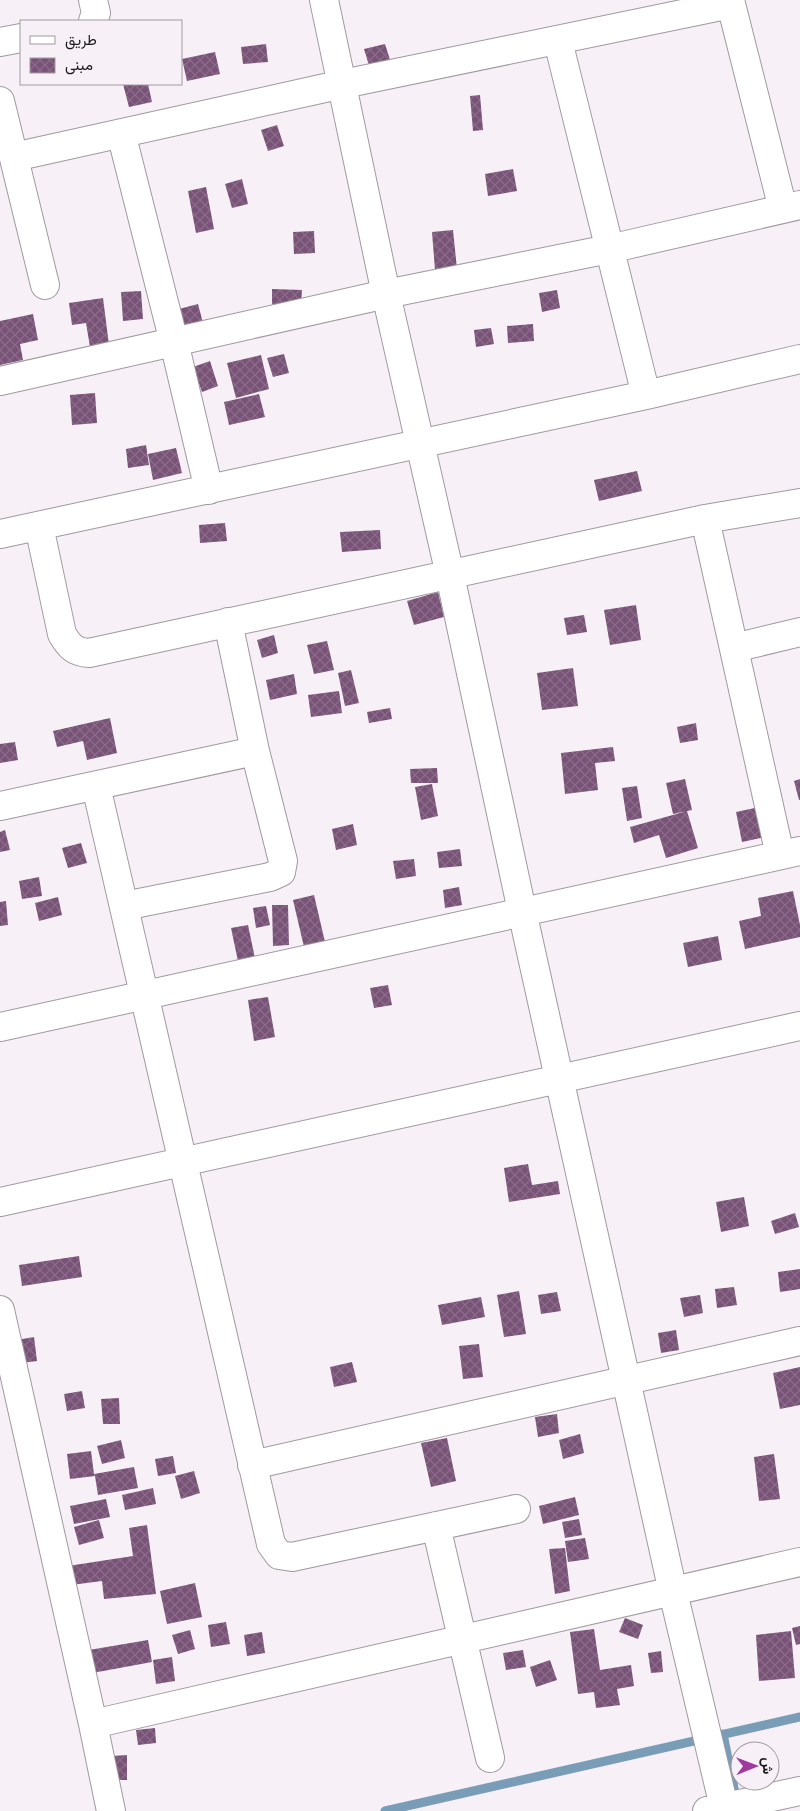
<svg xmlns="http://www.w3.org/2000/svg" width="800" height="1811" font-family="Roboto,Vazirmatn,sans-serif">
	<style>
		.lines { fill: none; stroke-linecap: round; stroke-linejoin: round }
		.stream { stroke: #7a9db7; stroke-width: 9 }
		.building { fill: url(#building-cross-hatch) }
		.minor-casing { stroke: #a0999f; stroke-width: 30 }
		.minor { stroke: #fff; stroke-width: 28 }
	</style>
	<defs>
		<pattern id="building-cross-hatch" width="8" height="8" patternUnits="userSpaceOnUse" patternTransform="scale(1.25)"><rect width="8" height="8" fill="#795277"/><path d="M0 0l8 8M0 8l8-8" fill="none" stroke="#8a6c88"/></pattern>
	</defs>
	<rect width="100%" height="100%" fill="#f8f0f7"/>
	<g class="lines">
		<path class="stream" d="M723,1734L737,1803
			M385,1811L800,1717"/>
	</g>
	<path class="building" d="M266,44L268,62L243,64L241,47Z
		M385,44L392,66L371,72L364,49Z
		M215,52L220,74L187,81L182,59Z
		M123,84H148L152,102L129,107Z
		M480,95L483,130L473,131L470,96Z
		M277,125L284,146L268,151L261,130Z
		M513,169L517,191L488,196L485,174Z
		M242,179L248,204L232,208L225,184Z
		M206,187L214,229L196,233L188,191Z
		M453,230L457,269L435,270L432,232Z
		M314,231L315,253L294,254L293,232Z
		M272,289L302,290L301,305L272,304Z
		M557,290L560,308L542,312L539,293Z
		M141,291L143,319L123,321L121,292Z
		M103,298L109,345L90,347L86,323L72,325L69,303Z
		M198,304L203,323L184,328L179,309Z
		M33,314L38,340L20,344L23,360L0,365V321Z
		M533,324L534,341L508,343L507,326Z
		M491,328L494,344L476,347L474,330Z
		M284,354L289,373L273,377L267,358Z
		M261,355L269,389L236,398L227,363Z
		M210,361L218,386L202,392L193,367Z
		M95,393L97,423L72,425L70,395Z
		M259,394L265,417L229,425L224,402Z
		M146,445L149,465L128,468L126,449Z
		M176,448L182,473L153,480L148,454Z
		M637,471L642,491L599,501L594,480Z
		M225,523L227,541L200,543L199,525Z
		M380,530L381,549L342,552L340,532Z
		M438,592L444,617L414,625L407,601Z
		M636,605L641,640L610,645L604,610Z
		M584,615L587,632L567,635L564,618Z
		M274,635L278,653L262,658L257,640Z
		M327,641L334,670L314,674L307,645Z
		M573,668L578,706L542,710L537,673Z
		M351,670L359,703L345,706L338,673Z
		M294,674L297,694L270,700L266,680Z
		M339,691L342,713L311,717L308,695Z
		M390,708L392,719L369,723L367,712Z
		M110,718L117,753L87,760L83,741L57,747L53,731Z
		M696,723L698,740L680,743L677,727Z
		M15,742L18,760L0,763V744Z
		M613,747L615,761L595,763L598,790L565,794L561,753Z
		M437,768L438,783H411L410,769Z
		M685,779L692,810L673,814L666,783Z
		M800,779V800H799L794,781Z
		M432,784L438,816L421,820L415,787Z
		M637,786L642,818L627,821L622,788Z
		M774,804L780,834L742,842L736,812Z
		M687,811L698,848L666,858L659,835L634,843L630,827Z
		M353,824L357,845L336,850L332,829Z
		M5,830L10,850L0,852V832Z
		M81,843L87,863L68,868L62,848Z
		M460,849L462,866L439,868L437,852Z
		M414,859L416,876L396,879L393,861Z
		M39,877L42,896L22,899L19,881Z
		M459,887L462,905L445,908L443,890Z
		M793,891L800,925V937L745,949L739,921L761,916L758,898Z
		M314,895L325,942L304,947L293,900Z
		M58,897L62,915L39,921L35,903Z
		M6,901L8,925L0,926V902Z
		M272,905H288L289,945L273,946Z
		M266,906L270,925L256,928L253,908Z
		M248,925L256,963L239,966L231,928Z
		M718,936L722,960L688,967L683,943Z
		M388,985L392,1005L374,1008L370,988Z
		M268,997L275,1037L254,1041L248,1000Z
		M528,1164L532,1185L558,1181L560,1194L509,1202L504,1168Z
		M744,1197L749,1226L721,1232L716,1202Z
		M795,1213L799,1227L775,1234L771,1221Z
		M79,1256L82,1277L22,1286L19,1265Z
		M800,1269V1289L780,1292L778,1272Z
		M734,1287L737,1305L717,1308L715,1289Z
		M519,1291L526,1334L504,1337L497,1295Z
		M557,1292L561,1311L541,1314L538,1295Z
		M700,1295L703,1313L684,1317L680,1298Z
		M481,1297L485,1317L442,1325L438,1305Z
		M676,1330L679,1350L661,1353L658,1333Z
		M34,1337L37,1361L14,1364L11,1341Z
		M479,1344L483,1377L463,1379L459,1346Z
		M352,1362L357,1382L334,1387L330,1367Z
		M800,1367V1405L780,1409L773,1373Z
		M82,1391L85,1408L67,1411L64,1394Z
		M119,1398L120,1424H103L101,1399Z
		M557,1414L559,1433L538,1437L535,1417Z
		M580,1434L584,1453L563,1459L559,1440Z
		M447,1438L456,1481L431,1487L421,1443Z
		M121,1440L125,1458L102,1464L97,1446Z
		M91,1451L94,1474L134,1467L138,1488L98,1495L95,1476L70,1479L67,1454Z
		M774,1454L780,1499L759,1501L754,1457Z
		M173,1456L176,1473L158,1476L155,1459Z
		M194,1471L200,1493L181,1499L175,1476Z
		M153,1488L156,1504L125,1510L122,1495Z
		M575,1497L579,1515L543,1524L539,1506Z
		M106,1499L110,1517L74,1524L70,1506Z
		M579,1519L582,1535L565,1538L562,1522Z
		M99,1520L104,1538L79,1545L74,1527Z
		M147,1525L156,1594L104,1599L102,1581L71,1585L68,1566L133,1556L129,1528Z
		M585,1538L589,1559L568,1562L565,1541Z
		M565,1548L570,1591L555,1594L549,1549Z
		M195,1583L202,1617L167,1624L160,1591Z
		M625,1618L643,1625L638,1639L619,1632Z
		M226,1622L230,1644L211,1647L208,1625Z
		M800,1626V1644L796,1645L792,1628Z
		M594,1629L600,1670L631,1665L634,1686L617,1689L620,1705L596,1708L594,1692L578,1694L570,1632Z
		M190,1630L195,1649L178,1654L172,1635Z
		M791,1631L795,1678L759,1681L756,1635Z
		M262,1632L265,1653L247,1656L244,1635Z
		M148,1640L152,1662L87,1674L83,1651Z
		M523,1650L526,1667L506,1670L503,1653Z
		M661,1651L663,1672L651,1673L648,1653Z
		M172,1657L175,1681L156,1684L153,1660Z
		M550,1660L557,1680L536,1687L530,1667Z
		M155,1728L156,1743L138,1745L136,1730Z
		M127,1755V1780H112V1756Z"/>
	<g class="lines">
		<g class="minor-casing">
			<path id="minor" d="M93,0L96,13L93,21
				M324,0L386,294L450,575L522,911L673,1592L725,1811
				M730,0L783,209
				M558,41L646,395
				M0,42L21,38
				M0,101L45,285
				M121,133L174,342L209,490
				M14,157L343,84L731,4
				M0,381L386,294L609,249L800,205
				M705,519L780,855
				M39,526L62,634C69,646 74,652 89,653L705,519L800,503
				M0,534L646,395L800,359
				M734,648L800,632
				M96,786L271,1544L279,1555L292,1557L516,1509
				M0,806L255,751
				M124,906L270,877L281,872L283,861L255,751L228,622
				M0,1027L800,851
				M0,1202L800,1026
				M0,1310L93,1724L111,1811
				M252,1465L800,1341
				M436,1526L490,1758
				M93,1724L800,1562
				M707,1811L800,1791"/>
		</g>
		<use href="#minor" class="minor"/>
	</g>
	<rect x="20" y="20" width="162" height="65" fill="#f8f0f7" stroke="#a09a9f"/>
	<rect x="30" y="36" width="25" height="8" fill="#ffffff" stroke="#a09a9f"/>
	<text x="65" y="45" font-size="15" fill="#1c1a1c">طريق</text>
	<rect x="30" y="58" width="25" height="15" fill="url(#building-cross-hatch)" stroke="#a09a9f"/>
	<text x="65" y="70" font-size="15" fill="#1c1a1c">مبنى</text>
	<g transform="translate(755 1766) rotate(89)"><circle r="24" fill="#f8f0f7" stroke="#a09a9f"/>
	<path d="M0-4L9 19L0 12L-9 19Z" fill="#a03a9e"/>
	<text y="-8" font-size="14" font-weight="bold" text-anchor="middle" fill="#1c1a1c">ش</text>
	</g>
</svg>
